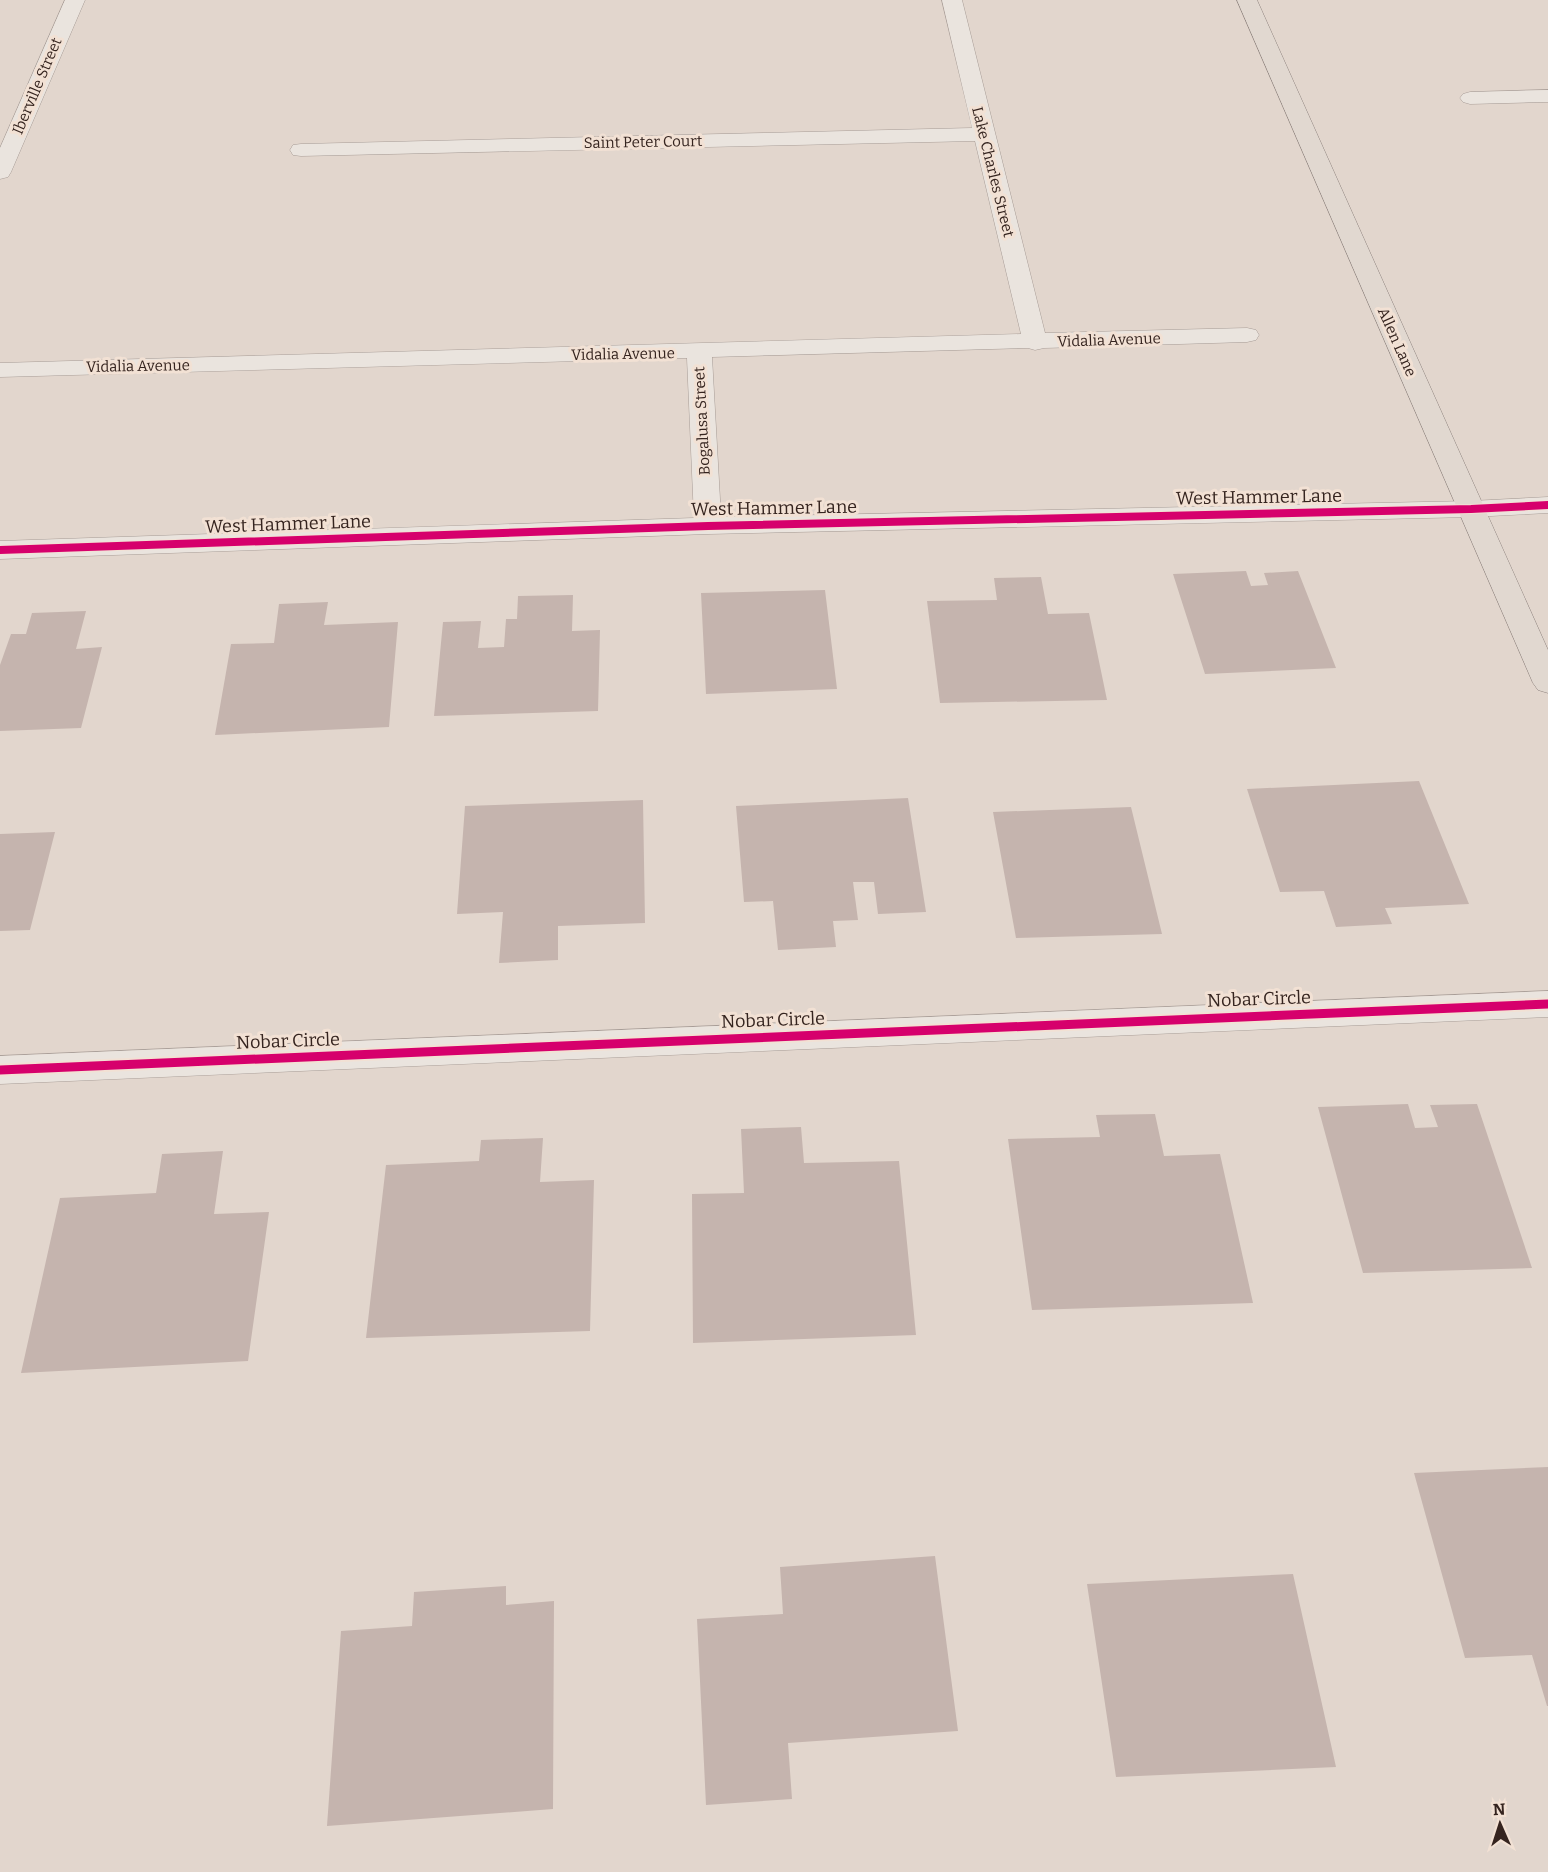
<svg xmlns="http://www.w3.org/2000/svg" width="1548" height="1872" font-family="Bitter,serif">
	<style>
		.building { fill: #c5b4ae }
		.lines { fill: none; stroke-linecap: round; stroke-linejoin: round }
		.minor-casing { stroke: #a79c96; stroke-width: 1 }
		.major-casing { stroke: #8d827d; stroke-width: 1 }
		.minor { fill: #eae4de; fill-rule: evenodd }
		.major { fill: #e1d8d0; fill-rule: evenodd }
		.cycleway-far1-casing { stroke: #f2e1d4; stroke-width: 10 }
		.cycleway-casing { stroke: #f2e1d4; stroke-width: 13 }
		.cycleway-far1 { stroke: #d6006c; stroke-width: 8 }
		.cycleway { stroke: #d6006c; stroke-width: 9 }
		.labels { text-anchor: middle; stroke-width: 6; stroke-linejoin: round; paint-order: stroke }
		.far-street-label { font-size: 15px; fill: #35241f; stroke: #f2e1d4 }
		.street-label { font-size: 18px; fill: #35241f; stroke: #f2e1d4 }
	</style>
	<rect width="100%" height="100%" fill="#e2d6cd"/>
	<path class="building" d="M1246,571L1251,586L1268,585L1264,573L1298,571L1336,668L1205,674L1173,574Z
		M1041,577L1048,614L1089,613L1107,700L940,703L927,601L997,600L994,578Z
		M825,590L837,689L706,694L701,593Z
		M573,595L572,631L600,630L598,711L434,716L443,622L481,621L478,648L504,647L506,619H517L518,596Z
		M328,602L324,625L398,622L389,727L215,735L231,644L274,643L279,604Z
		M86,611L76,649L102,647L81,728L0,731V665L11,634H26L32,613Z
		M1419,781L1469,904L1385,908L1392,924L1336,927L1324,891L1280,892L1247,789Z
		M908,798L926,912L878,914L874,882H853L858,920L833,921L836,947L778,950L773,901L744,902L736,806Z
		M643,800L645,923L558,926V960L499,963L503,912L457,914L465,806Z
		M1131,807L1162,934L1016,938L993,812Z
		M55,832L30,930L0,931V834Z
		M1408,1104L1415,1128L1438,1127L1430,1105L1477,1104L1532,1268L1363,1273L1318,1107Z
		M1155,1114L1164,1156L1220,1154L1253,1303L1032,1310L1008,1139L1100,1137L1096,1115Z
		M801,1127L804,1163L899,1161L916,1335L693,1343L692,1194L744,1193L741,1129Z
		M543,1138L540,1182L594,1180L590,1331L366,1338L386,1165L479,1161L481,1140Z
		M223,1151L214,1214L269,1212L248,1361L21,1373L60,1198L156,1193L162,1154Z
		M1548,1467V1706H1547L1532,1655L1465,1658L1414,1473Z
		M935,1556L958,1731L788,1743L792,1799L706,1805L697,1619L783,1614L780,1567Z
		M1293,1574L1336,1767L1116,1777L1087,1584Z
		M506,1586V1605L554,1601L553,1809L327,1826L341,1631L412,1626L414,1592Z"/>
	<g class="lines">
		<g class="minor-casing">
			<path id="minor" d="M65,0H85L11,172L8,177L0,179V148Z
				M942,0H962L1045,333L1247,328L1256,330L1259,335L1256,340L1247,342L1044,348L1035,350L1028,348L712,357L721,517L1471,501L1548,497V513L1471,517L708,534L0,559V541L694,518L687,358L0,377V363L1021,334L975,141L301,156L293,155L290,150L293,145L301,144L972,128Z
				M1548,90V102L1470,104L1463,102L1460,98L1463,94L1470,92Z
				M1548,991V1017L0,1084V1056Z"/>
		</g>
		<g class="major-casing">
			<path id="major" d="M1237,0H1257L1548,650V693L1538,690L1533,683Z"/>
		</g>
		<use href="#minor" class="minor"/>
		<use href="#major" class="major"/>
		<g class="cycleway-far1-casing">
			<path id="cycleway-far1" d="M0,550L708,526L1471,509L1548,505"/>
		</g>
		<g class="cycleway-casing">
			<path id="cycleway" d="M0,1070L1548,1004"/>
		</g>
		<use href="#cycleway-far1" class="cycleway-far1"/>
		<use href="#cycleway" class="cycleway"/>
	</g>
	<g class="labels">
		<g class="far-street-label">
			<text transform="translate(37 86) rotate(-67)" y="5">Iberville Street</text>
			<text transform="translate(643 142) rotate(-1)" y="5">Saint Peter Court</text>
			<text transform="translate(993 172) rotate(76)" y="5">Lake Charles Street</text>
			<text transform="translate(1109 340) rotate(-2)" y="5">Vidalia Avenue</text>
			<text transform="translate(1397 342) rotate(66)" y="5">Allen Lane</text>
			<text transform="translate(623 354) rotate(-1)" y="5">Vidalia Avenue</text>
			<text transform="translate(138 366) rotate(-1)" y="5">Vidalia Avenue</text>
			<text transform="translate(702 421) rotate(-93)" y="5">Bogalusa Street</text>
		</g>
		<g class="street-label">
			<text transform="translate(1259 497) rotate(-1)" y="6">West Hammer Lane</text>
			<text transform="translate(774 508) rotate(-1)" y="6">West Hammer Lane</text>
			<text transform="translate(288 524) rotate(-2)" y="6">West Hammer Lane</text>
			<text transform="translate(1259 999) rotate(-2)" y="6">Nobar Circle</text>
			<text transform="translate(773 1020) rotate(-2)" y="6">Nobar Circle</text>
			<text transform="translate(288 1041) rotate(-2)" y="6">Nobar Circle</text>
		</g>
	</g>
	<g transform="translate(1500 1824) rotate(357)" stroke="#f2e1d4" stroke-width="4.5" paint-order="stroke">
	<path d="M0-4.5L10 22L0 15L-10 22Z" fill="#35241f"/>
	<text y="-9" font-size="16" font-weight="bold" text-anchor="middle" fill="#35241f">N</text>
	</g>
</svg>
